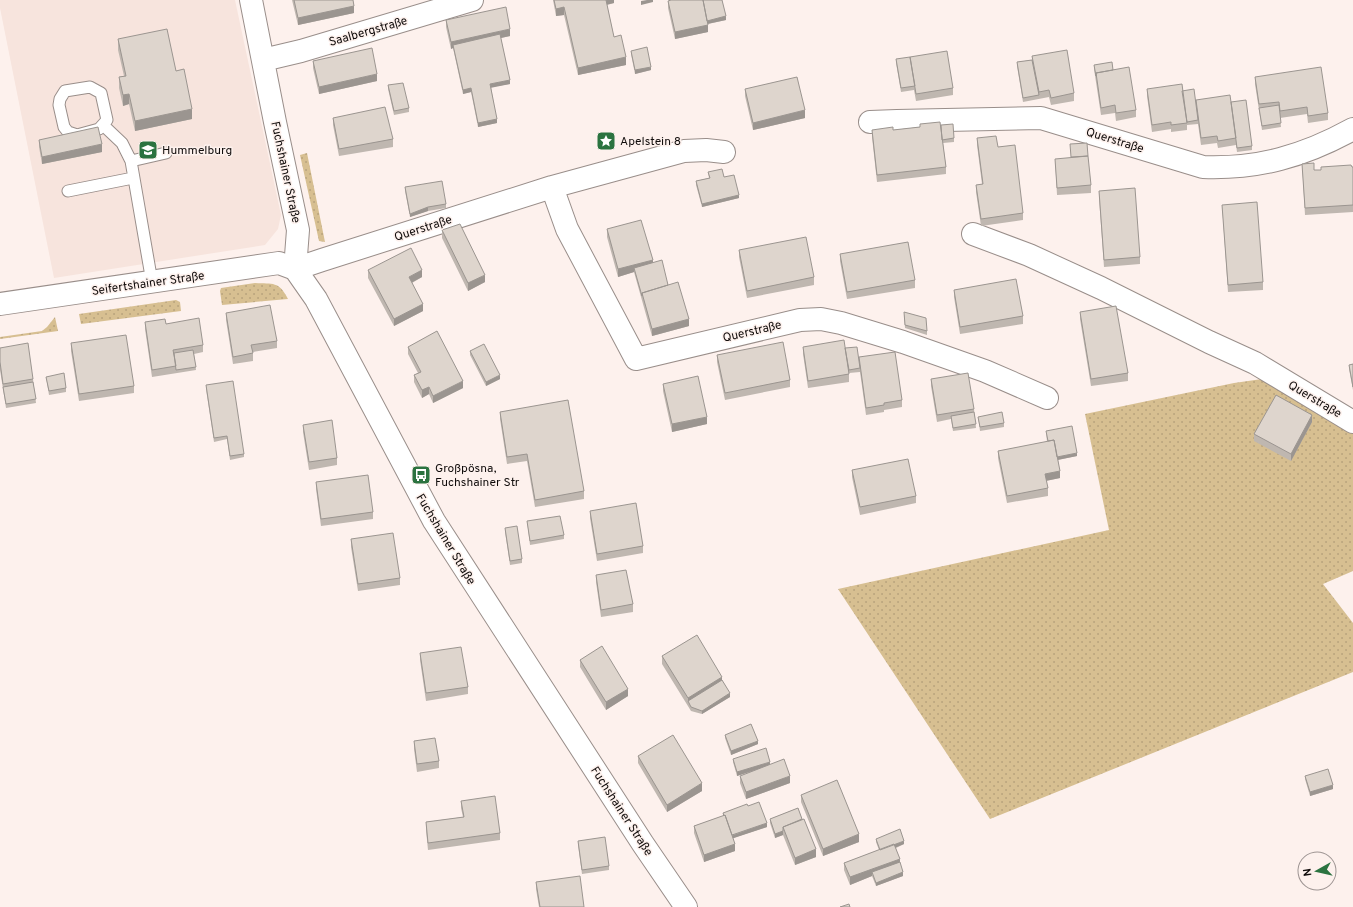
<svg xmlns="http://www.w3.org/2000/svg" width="1353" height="907" font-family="Overpass,sans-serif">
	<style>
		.built { fill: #f7e4dd }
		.grass { fill: url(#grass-dots) }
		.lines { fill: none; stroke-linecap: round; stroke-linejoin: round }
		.service-casing { stroke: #998e8a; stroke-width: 13 }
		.minor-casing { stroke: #998e8a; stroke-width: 24 }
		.tertiary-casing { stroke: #998e8a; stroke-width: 24 }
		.service { stroke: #fff; stroke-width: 11 }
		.minor { stroke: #fff; stroke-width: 22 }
		.tertiary { stroke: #fff; stroke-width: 22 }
		.wall { fill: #bfb7b0 }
		.shaded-wall { fill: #9b9590 }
		.building { fill: #ded5cd; stroke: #9b9590 }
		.labels { text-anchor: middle; stroke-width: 3; stroke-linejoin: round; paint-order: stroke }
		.street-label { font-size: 12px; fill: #100c0b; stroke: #fdf1ed }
		.poi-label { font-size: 12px; fill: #100c0b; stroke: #fdf1ed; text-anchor: start }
	</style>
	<defs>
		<pattern id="grass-dots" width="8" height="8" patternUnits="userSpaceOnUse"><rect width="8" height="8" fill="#d7bf91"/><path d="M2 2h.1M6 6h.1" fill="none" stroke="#b8a37c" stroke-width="1.8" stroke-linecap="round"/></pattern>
	</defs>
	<rect width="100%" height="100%" fill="#fdf1ed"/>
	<path class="built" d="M0,0H235L281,215L278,229L265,245L54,278L0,8Z"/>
	<path class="grass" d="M307,153L325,242L319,241L300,155Z
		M255,283C273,284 279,281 288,299L222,305L220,291L221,288Z
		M176,300L180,302L181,311L81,324L79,314Z
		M55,317L58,331L0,339V337L42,331L47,327Z
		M1262,379L1353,433V571L1323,584L1353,623V672L990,819L838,589L1109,530L1085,414L1234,383Z"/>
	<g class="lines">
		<g class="service-casing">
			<path id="service" d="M90,87L101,93L107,120L99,129L77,135L68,132L64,127L59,105L60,99L65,91Z
				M103,125L122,143L131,161L152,282
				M131,161L166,153
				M68,191L133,178"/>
		</g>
		<g class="minor-casing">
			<path id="minor" d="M251,0L275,122L298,230L295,269L322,260L552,187L684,151L706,150L724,152
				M263,60L301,51L472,0
				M870,122L897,121L1041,118L1203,167C1259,169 1304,156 1353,129
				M552,187L567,229L636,359L800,320L821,319L841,323L903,342L985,371L1047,398
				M973,234L1029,255L1101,288L1209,342L1255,363L1353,422"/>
		</g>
		<g class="tertiary-casing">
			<path id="tertiary" d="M0,304L279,263L295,269L316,299L434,521L643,844L686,907"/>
		</g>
		<use href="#service" class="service"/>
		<use href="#minor" class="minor"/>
		<use href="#tertiary" class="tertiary"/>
	</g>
	<path class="wall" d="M292,0H353L354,13L298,25Z
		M553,0H614V3L607,5L614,37L626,65L578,75L564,15L556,16Z
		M669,0H722L726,20L708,24V32L675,39L668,8V1H670Z
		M446,20L510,36L501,38L510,84L491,87L497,123L478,127L471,92L463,94L453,48L451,49L446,27Z
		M118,39L176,71L192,119L135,131L129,104L123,106L119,88V77L124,76L118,50Z
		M631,51L651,70L635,74L631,54Z
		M1032,56L1074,93V101L1051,105L1049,97L1023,102L1017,66V62L1032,60Z
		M896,59L953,88V95L916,101L914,90L901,92L896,63Z
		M313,61L377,81L319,94L313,68Z
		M1094,65L1113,70L1136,110V117L1116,121L1115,113L1101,115L1094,69Z
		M1255,77L1328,113V120L1308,123L1307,114L1280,118L1281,127L1262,130L1255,84Z
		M388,85L409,108V112L394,115L388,89Z
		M745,89L805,118L753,130L745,96Z
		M1147,89L1182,91L1196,105V100L1231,102L1252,146V150L1237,152L1236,145L1218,148L1217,143L1201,145L1198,124L1187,125V130L1171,132V129L1152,132L1147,96Z
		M333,118L393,139V147L339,156L333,125Z
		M920,124L941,125L954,138V142L943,143L946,167V174L877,182L872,137V130H893L920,127Z
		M977,138L998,147L1023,213V220L981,226L976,192V185L982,184L977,145Z
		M39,140L102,152L42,164L39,147Z
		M1055,159L1091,185V193L1057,195Z
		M1302,164L1314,170H1321V167H1353V212L1305,215Z
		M708,172L724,177L739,198L702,207L696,185V181L709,178Z
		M405,187L446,204V208L428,211L410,217L405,191Z
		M1099,191L1140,257V264L1104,267L1099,198Z
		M1222,205L1263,282V290L1228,292Z
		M607,229L653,263L668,285L689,326L652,336L634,272L618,277L607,237Z
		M442,230L485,282L468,291L442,238Z
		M739,250L814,277V285L747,298L739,257Z
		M840,254L915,280V288L847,299L840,261Z
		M368,270L422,277L412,283L423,311L394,326L368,278Z
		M954,290L1023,316V324L960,334L954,297Z
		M1080,312L1128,373V381L1091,386L1080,319Z
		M226,313L277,341V348L253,352V361L233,364L226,320Z
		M904,315L927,331V335L905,328Z
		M145,322L166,324L203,345V352L194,354L196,370L152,377L145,329Z
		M71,343L134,386V393L79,401L71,351Z
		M408,347L463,388L433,403L429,394L422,398L414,382V375L418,373L408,354Z
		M803,347L845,348L902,400V407L884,410V412L866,415L860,372L849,373V382L808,388L803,354Z
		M0,348L33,379L36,403L6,408L0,370Z
		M470,351L500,379L486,386L470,355Z
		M717,355L790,380V387L725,400L717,362Z
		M1353,364V390L1349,369V365Z
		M46,377L66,388V392L49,395Z
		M931,379L974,409L976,428L953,431L951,419L937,422L931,386Z
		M663,384L707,424L672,432L663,391Z
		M206,385L244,454V457L230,460L227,439L214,442L206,389Z
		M500,412L584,491V499L535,507L527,461L507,464L500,419Z
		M978,417L1004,423V427L980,431Z
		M1312,422L1291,461L1254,441V434Z
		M303,425L337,458V465L309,470L303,432Z
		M1046,431L1077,456L1058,460L1060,478L1046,481L1048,488V496L1007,503L998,458V451L1047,442Z
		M852,470L916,496V503L860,515L852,477Z
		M316,482L373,512V519L321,526L316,489Z
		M590,511L643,546V553L597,561L590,518Z
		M527,521L564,535V539L530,545Z
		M505,528L522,559V563L510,565L505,532Z
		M351,539L400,578V585L358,591L351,547Z
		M596,575L633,604V612L601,617L596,582Z
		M420,653L468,687V694L426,701L420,660Z
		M662,656L722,680L730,697L702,714L691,711L662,664Z
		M580,660L628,696L606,710L580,667Z
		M725,735L758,744L731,755L725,738Z
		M414,741L439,761V768L417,772L414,749Z
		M638,756L702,791L667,812L638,763Z
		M733,759L770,765L790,783L746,799L740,783V776L750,772L737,776L733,762Z
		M1305,776L1333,789L1310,796L1305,779Z
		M801,795L859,842L823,856L801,802Z
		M461,801L500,833V840L428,850L426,830V822L463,817L461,808Z
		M748,806L767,827L733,838L735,851L704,862L694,833V826L723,816V813Z
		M798,808L816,857L795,865L783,835L775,838L770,823V819Z
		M876,839L904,844L896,848L903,876L876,886L872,876L850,885L844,870V863L879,850L876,842Z
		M578,841L609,866V870L582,874L578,845Z
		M536,882L584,907H539L536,889Z"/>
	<path class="shaded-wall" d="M605,0H614V3L605,5Z
		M647,0H653V2L641,5V1Z
		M354,6V13L298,25V18Z
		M564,7V15L556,16V9Z
		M726,16V20L707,24V21Z
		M708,25V32L675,39V32Z
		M510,29V36L454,48L453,45V48L451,49V42Z
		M626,57V65L578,75V68Z
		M651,67V70L635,74V70Z
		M377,74V81L319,94V87Z
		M510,80V84L490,88V84Z
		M471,88V92L463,94V90Z
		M129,94V104L123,106V95Z
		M192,109V119L135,131V121Z
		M805,110V118L753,130V123Z
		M497,119V123L478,127V123Z
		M102,144V152L42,164V157Z
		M739,195V198L702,207V204Z
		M428,207V211L410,217V214Z
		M653,260V267L634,268V272L618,277V269Z
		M422,270V277L409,284V277Z
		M485,275V282L468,291V283Z
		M423,304V311L394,326V319Z
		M689,319V326L652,336V329Z
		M500,375V379L486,386V382Z
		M463,381V388L433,403V396Z
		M429,387V394L422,398V390Z
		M1312,415V422L1291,461V454Z
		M707,417V424L672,432V424Z
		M1077,453V456L1057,460V457Z
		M1060,471V478L1045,481V474Z
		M722,677V684L688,701V705V698Z
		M628,689V696L606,710V702Z
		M730,693V697L702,714V711Z
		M758,741V744L731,755V751Z
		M770,762V765L737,776V772Z
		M790,776V783L746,799V792Z
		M702,783V791L667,812V805Z
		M1333,785V789L1310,796V792Z
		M767,823V827L731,839V836Z
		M783,831V835L775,838V834Z
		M859,834V842L823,856V849Z
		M904,841V844L880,854V850Z
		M735,844V851L704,862V855Z
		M816,849V857L795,865V858Z
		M900,859V866L872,872V876L850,885V877Z
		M903,872V876L876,886V883Z"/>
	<path class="building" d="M294,0H353L354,6L298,18Z
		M554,0H606L614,37L621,35L626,57L578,68L564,7L556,9Z
		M671,0H703L708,25L675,32L668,1Z
		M703,0H722L726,16L707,21Z
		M506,7L510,29L451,42L446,20Z
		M167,29L176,71L184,69L192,109L135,121L129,94L123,95L119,77L126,76L118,39Z
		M500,34L510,80L490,84L497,119L478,123L471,88L463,90L453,45Z
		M647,47L651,67L635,70L631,51Z
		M372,48L377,74L319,87L313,61Z
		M1067,50L1074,93L1051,98L1049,90L1039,92L1032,56Z
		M947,51L953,88L916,94L910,57Z
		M910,57L915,86L901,88L896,59Z
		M1032,60L1039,95L1023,98L1017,62Z
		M1112,62L1113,70L1096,73V76L1094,65Z
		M1129,67L1136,110L1116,113L1115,105L1101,108L1096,73Z
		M1321,67L1328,113L1308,116L1307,107L1280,111L1279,102L1259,104L1255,77Z
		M797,77L805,110L753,123L745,89Z
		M403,83L409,108L394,111L388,85Z
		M1182,84L1187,123L1171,125V122L1152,125L1147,89Z
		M1194,89L1198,120L1187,122L1182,91Z
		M1230,95L1236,138L1218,141L1217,136L1201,138L1196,100Z
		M1246,100L1252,146L1237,148L1231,102Z
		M1279,105L1281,123L1262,126L1259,108Z
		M385,107L393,139L339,149L333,118Z
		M940,122L946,167L877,175L872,130L893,127V130L920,127V124Z
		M953,124L954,138L942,140L941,125Z
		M98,127L102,144L42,157L39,140Z
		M996,136L998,147L1015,145L1023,213L981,219L976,185L983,184L977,138Z
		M1087,143L1088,156L1071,157L1070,144Z
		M1088,156L1091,185L1057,188L1055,159Z
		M1314,163V170H1321V167L1351,165L1352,167H1353V205L1305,208L1302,164Z
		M722,169L724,177L734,175L739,195L702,204L696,181L710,178L708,172Z
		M442,181L446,204L428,207L410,214L405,187Z
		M1135,188L1140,257L1104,260L1099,191Z
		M1257,202L1263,282L1228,285L1222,205Z
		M641,220L653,260L618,269L607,229Z
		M460,224L485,275L468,283L442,230Z
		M806,237L814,277L747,291L739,250Z
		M908,242L915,280L847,292L840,254Z
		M411,248L422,270L409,277L423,304L394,319L368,270Z
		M662,260L668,285L642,293V296L634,268Z
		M1016,279L1023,316L960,327L954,290Z
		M678,282L689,319L652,329L642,293Z
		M270,305L277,341L251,345L253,353L233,357L226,313Z
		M1116,306L1128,373L1091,379L1080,312Z
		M904,312L926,318L927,331L905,325Z
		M199,318L203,345L173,350L176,366L152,370L145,322L165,319L166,324Z
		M437,331L463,381L433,396L429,387L422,390L414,375L421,372L408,347Z
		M126,335L134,386L79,394L71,343Z
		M844,340L849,374L808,381L803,347Z
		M783,342L790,380L725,393L717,355Z
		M28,343L33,379L3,384L0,362V348Z
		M484,344L500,375L486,382L470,351Z
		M857,347L860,368L849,370L845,348Z
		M193,350L196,367L176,370L174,353Z
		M895,352L902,400L884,403V405L866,408L859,357Z
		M1353,364V387L1349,365Z
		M64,373L66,388L49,391L46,377Z
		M968,373L974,409L937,415L931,379Z
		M698,376L707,417L672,424L663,384Z
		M233,381L244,454L230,456L227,436L214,438L206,385Z
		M33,382L36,399L6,404L3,387Z
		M1276,395L1312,415L1291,454L1254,434Z
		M568,400L584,491L535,500L527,454L507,457L500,412Z
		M974,412L976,424L953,428L951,416Z
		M1002,412L1004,423L980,427L978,417Z
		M332,420L337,458L309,462L303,425Z
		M1072,426L1077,453L1057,457L1054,440L1048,441L1046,431Z
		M1054,440L1060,471L1045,474L1048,488L1007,496L998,451Z
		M908,459L916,496L860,507L852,470Z
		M368,475L373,512L321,519L316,482Z
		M636,503L643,546L597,554L590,511Z
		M560,516L564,535L530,541L527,521Z
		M517,526L522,559L510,561L505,528Z
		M393,533L400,578L358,584L351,539Z
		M626,570L633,604L601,610L596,575Z
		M697,635L722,677L688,698L662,656Z
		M602,646L628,689L606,702L580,660Z
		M461,647L468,687L426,693L420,653Z
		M722,680L730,693L702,711L691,707L688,701Z
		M751,724L758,741L731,751L725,735Z
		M673,735L702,783L667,805L638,756Z
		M435,738L439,761L417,764L414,741Z
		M766,748L770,762L737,772L733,759Z
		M784,759L790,776L746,792L740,776Z
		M1328,769L1333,785L1310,792L1305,776Z
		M837,780L859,834L823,849L801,795Z
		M495,796L500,833L428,843L426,822L464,817L461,801Z
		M759,802L767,823L732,835L725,815L724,816L723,813L747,804L748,806Z
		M798,808L802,819L783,827V831L775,834L770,819Z
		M725,815L735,844L704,855L694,826Z
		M804,819L816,849L795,858L783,827Z
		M900,829L904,841L880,850L876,839Z
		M605,837L609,866L582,870L578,841Z
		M894,844L900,859L850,877L844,863Z
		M900,862L903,872L876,883L872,872Z
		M580,876L584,907H540L536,882Z
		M849,904L850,907H840Z"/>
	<defs>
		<g id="sight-square" transform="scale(1)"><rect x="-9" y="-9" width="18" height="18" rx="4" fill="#2b7340" stroke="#fdf1ed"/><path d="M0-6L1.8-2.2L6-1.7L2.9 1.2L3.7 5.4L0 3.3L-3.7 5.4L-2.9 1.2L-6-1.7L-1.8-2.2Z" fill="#fff"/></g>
		<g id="school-square" transform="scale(1)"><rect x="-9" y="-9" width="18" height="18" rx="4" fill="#2b7340" stroke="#fdf1ed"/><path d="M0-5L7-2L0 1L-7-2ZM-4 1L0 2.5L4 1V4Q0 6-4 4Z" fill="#fff"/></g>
		<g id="bus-square" transform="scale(1)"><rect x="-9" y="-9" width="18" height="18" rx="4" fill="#2b7340" stroke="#fdf1ed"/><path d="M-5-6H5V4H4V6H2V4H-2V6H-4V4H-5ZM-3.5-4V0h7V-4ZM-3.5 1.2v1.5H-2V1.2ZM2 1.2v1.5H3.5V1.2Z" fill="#fff"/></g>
	</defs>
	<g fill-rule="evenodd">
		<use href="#sight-square" x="606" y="141"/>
		<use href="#school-square" x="148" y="150"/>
		<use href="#bus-square" x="421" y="475"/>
	</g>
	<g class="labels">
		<g class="street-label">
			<text transform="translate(368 31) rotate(-16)" y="4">Saalbergstraße</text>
			<text transform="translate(1115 140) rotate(17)" y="4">Querstraße</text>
			<text transform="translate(286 172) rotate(78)" y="4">Fuchshainer Straße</text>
			<text transform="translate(423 228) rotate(-18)" y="4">Querstraße</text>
			<text transform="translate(148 283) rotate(-8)" y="4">Seifertshainer Straße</text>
			<text transform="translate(752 331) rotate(-13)" y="4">Querstraße</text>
			<text transform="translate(1315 399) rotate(31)" y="4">Querstraße</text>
			<text transform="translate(446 539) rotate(59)" y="4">Fuchshainer Straße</text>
			<text transform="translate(622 811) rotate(57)" y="4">Fuchshainer Straße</text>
		</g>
		<g class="poi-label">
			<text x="620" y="145">Apelstein 8</text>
			<text x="162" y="154">Hummelburg</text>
			<text x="435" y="472">Großpösna,<tspan x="435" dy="14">Fuchshainer Str</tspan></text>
		</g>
	</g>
	<g transform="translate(1317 871) rotate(262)"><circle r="19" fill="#fdf1ed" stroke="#9e9593"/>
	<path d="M0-3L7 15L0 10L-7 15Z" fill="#2b7340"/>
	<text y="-6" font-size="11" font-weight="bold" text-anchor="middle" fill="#100c0b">N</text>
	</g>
</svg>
